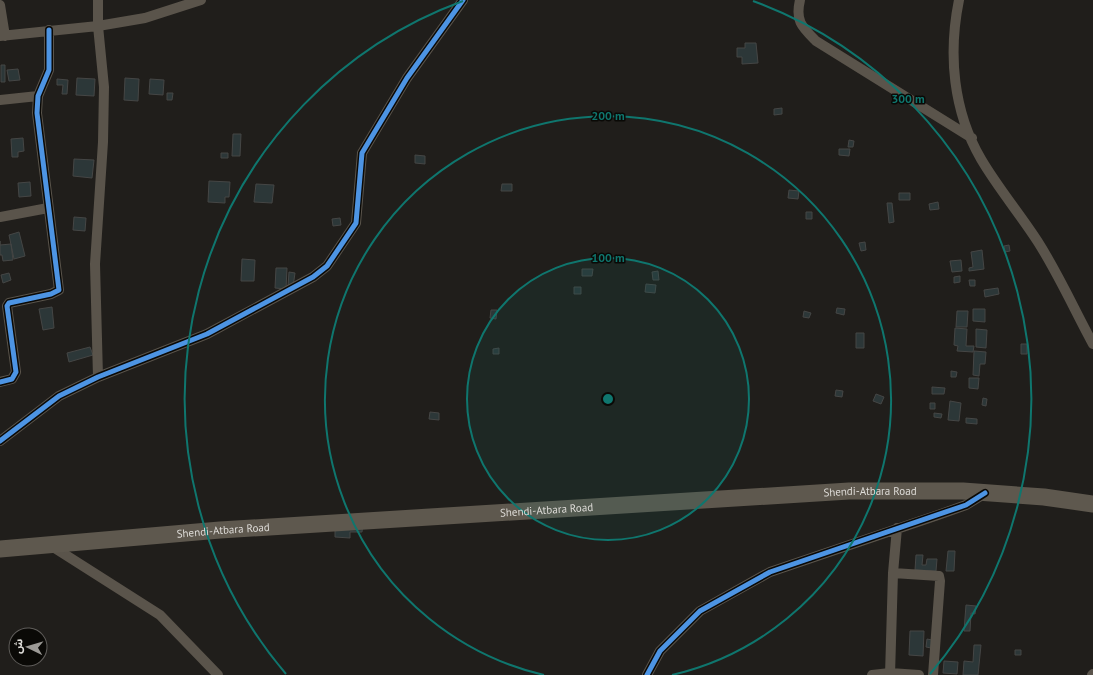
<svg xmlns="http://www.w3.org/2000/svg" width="1093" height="675" font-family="'PT Sans','Noto Sans Arabic',sans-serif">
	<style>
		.building { fill: #2c3738; stroke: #454645 }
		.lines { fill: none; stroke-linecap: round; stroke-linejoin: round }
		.minor { stroke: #5a544b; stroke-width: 10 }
		.trunk { stroke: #5e584e; stroke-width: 17 }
		.cycleway-casing { stroke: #0a0906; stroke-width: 8 }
		.cycleway { stroke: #4d94e3; stroke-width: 5 }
		.ring { fill: none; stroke: #0f766e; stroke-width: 2 }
		.labels { text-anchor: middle; stroke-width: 3; stroke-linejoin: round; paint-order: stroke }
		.street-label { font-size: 11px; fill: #dedcd8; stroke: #0a0906 }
		.centre { fill: #0f766e; stroke: #0a0906; stroke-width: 2 }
		.ring-label { font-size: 12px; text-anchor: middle; font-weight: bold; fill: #0f766e; stroke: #0a0906; stroke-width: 3; stroke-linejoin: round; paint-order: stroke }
	</style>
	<rect width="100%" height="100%" fill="#201e1b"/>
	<path class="building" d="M745,43H756L758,63L742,64V57H737V48H745Z
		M1,65H5V82H1Z
		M18,69L20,80L9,81L7,70Z
		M77,78L95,79L94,96L76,95Z
		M125,78L139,79L138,101L124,100Z
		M57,79L68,80L67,94H62L63,85H57Z
		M150,79L164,80L163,95L149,94Z
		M167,93H173L172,100H167Z
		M782,108V114L774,115V109Z
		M233,134H241L240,156H232Z
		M23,138L24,151L18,152V157H12L11,139Z
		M849,140L854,141L853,147H848Z
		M839,149H850L849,156L839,155Z
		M221,153H228V158H221Z
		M415,155L425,156V164L415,163Z
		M74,159L94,160L92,178L73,176Z
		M209,181L230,182L229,197H225V203L208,202Z
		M30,182L31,196L19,197L18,183Z
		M256,184L274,185L272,203L254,202Z
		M502,184H512V191H501Z
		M789,190L799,191L798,199L788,198Z
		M899,193H910V200H899Z
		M938,202L939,209L930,210L929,204Z
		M887,203H892L894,222L889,223Z
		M806,212H812V219H806Z
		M74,217L86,218L85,231L73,230Z
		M340,218L341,225L333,226L332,219Z
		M19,232L25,256L14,259L9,235Z
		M0,241V245L11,244L13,260L3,261L2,255H0Z
		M865,242L866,250L861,251L859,243Z
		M1009,245L1010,251L1005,252L1004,246Z
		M982,250L984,269L969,271V268L973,267L971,252Z
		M242,259L255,260L254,281H241Z
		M961,260L962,271L952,272L950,261Z
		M276,268H287L286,289L275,288Z
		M582,269H593L592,276H582Z
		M658,271L659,280H653L652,272Z
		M289,272L295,273L293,287L288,286Z
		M9,273L11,280L3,283L1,275Z
		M960,276V282L954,283V277Z
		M969,280H975V286H970Z
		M646,284L656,285L655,293L645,292Z
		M574,287H581V294H574Z
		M998,288L999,294L985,297L984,290Z
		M52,307L54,328L43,330L39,309Z
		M837,308L845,309L844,315L836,313Z
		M973,309H985V322L973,321Z
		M491,310H497L496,319L490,318Z
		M804,311L811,313L809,318L803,317Z
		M957,311H968L967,327H956Z
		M955,328L967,329L966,346H974L973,352L957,351L958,346L954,345Z
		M976,329L987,330L986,348L976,347Z
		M856,333H864V348H856Z
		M1021,344H1027V354H1021Z
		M90,347L93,355L69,362L67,353Z
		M499,348V354H493V349Z
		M974,351L986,352L985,364H980L979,376L973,375Z
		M951,371L957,372L956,377H951Z
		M969,378H979L978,389L969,388Z
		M932,387L945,388L944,394H932Z
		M836,390L843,391L842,397L835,396Z
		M876,394L884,397L881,404L873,401Z
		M983,398L987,399L986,406L982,405Z
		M950,401L961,403L959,421L948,420Z
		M930,403H935V409H930Z
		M430,412L439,413V420L429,419Z
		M934,413L942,414L941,418L934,417Z
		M966,418L977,419V424L966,423Z
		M335,521L363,522L362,532H350V538L335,537Z
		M948,551H955L954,571H946Z
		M916,555H923L922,565H926L927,559H937L936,571L915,570Z
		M966,605L976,606L975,614L971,613L970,631H964Z
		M910,631H924L923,656L909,655Z
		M927,639L932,640L931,648L926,647Z
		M974,645H981L978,675H963L964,661L973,662Z
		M1015,650H1021V655H1015Z
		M944,661L958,662L957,674L943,673Z"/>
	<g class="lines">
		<path class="minor" d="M98,0V26L104,87L103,142L95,264L98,377
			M800,0C795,21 802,27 816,41L972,138
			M959,0C948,54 953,111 981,159C998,188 1020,214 1038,242C1059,275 1075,311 1093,344
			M0,5L5,36
			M0,36L98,26L145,18L201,0
			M0,100L38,96
			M0,217L48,208
			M0,382L12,379L16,372L7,306L9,303L51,294L59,290L37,113L38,96L49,70V30
			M0,441L59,396L98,377L207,334L313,277L327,266L356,223L362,153L407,78L463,0
			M50,545L160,615L218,675
			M893,573L939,576L940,581L933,675
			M647,675L660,651L700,611L770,572L938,515L966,505L984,494
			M872,675L890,673L919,675
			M890,675L893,573L897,528
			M1092,675L1093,674"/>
		<path class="trunk" id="s1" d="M0,549L220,530L849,491H963L1044,497L1093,504"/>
		<g class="cycleway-casing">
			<path id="cycleway" d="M0,382L12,379L16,372L7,306L9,303L51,294L59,290L37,113L38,96L49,70V30
				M0,441L59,396L98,377L207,334L313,277L327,266L356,223L362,153L407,78L463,0
				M647,675L660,651L700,611L770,572L966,505L985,493"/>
		</g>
		<use href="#cycleway" class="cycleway"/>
	</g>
	<circle cx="608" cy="399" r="141" fill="#0f766e" fill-opacity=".12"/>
	<g class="ring">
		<circle cx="608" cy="399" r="141"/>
		<path d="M544 675A283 283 0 1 1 672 675"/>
		<path d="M286 674A424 424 0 0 1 463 1M753 1A424 424 0 0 1 930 674"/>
	</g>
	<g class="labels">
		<g class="street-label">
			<text dy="4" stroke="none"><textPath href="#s1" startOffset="872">Shendi-Atbara Road</textPath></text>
			<text dy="4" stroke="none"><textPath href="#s1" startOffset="548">Shendi-Atbara Road</textPath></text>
			<text dy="4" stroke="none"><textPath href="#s1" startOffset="224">Shendi-Atbara Road</textPath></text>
		</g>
	</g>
	<circle cx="608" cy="399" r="6" class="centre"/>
	<g class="ring-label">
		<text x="908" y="103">300 m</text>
		<text x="608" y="120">200 m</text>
		<text x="608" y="262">100 m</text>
	</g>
	<g transform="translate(28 647) rotate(275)"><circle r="19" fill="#0a0906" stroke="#5f5d5a"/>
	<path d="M0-3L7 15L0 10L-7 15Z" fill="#9c9a96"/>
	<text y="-6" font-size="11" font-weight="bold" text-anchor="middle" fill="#dedcd8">ش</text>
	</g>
</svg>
